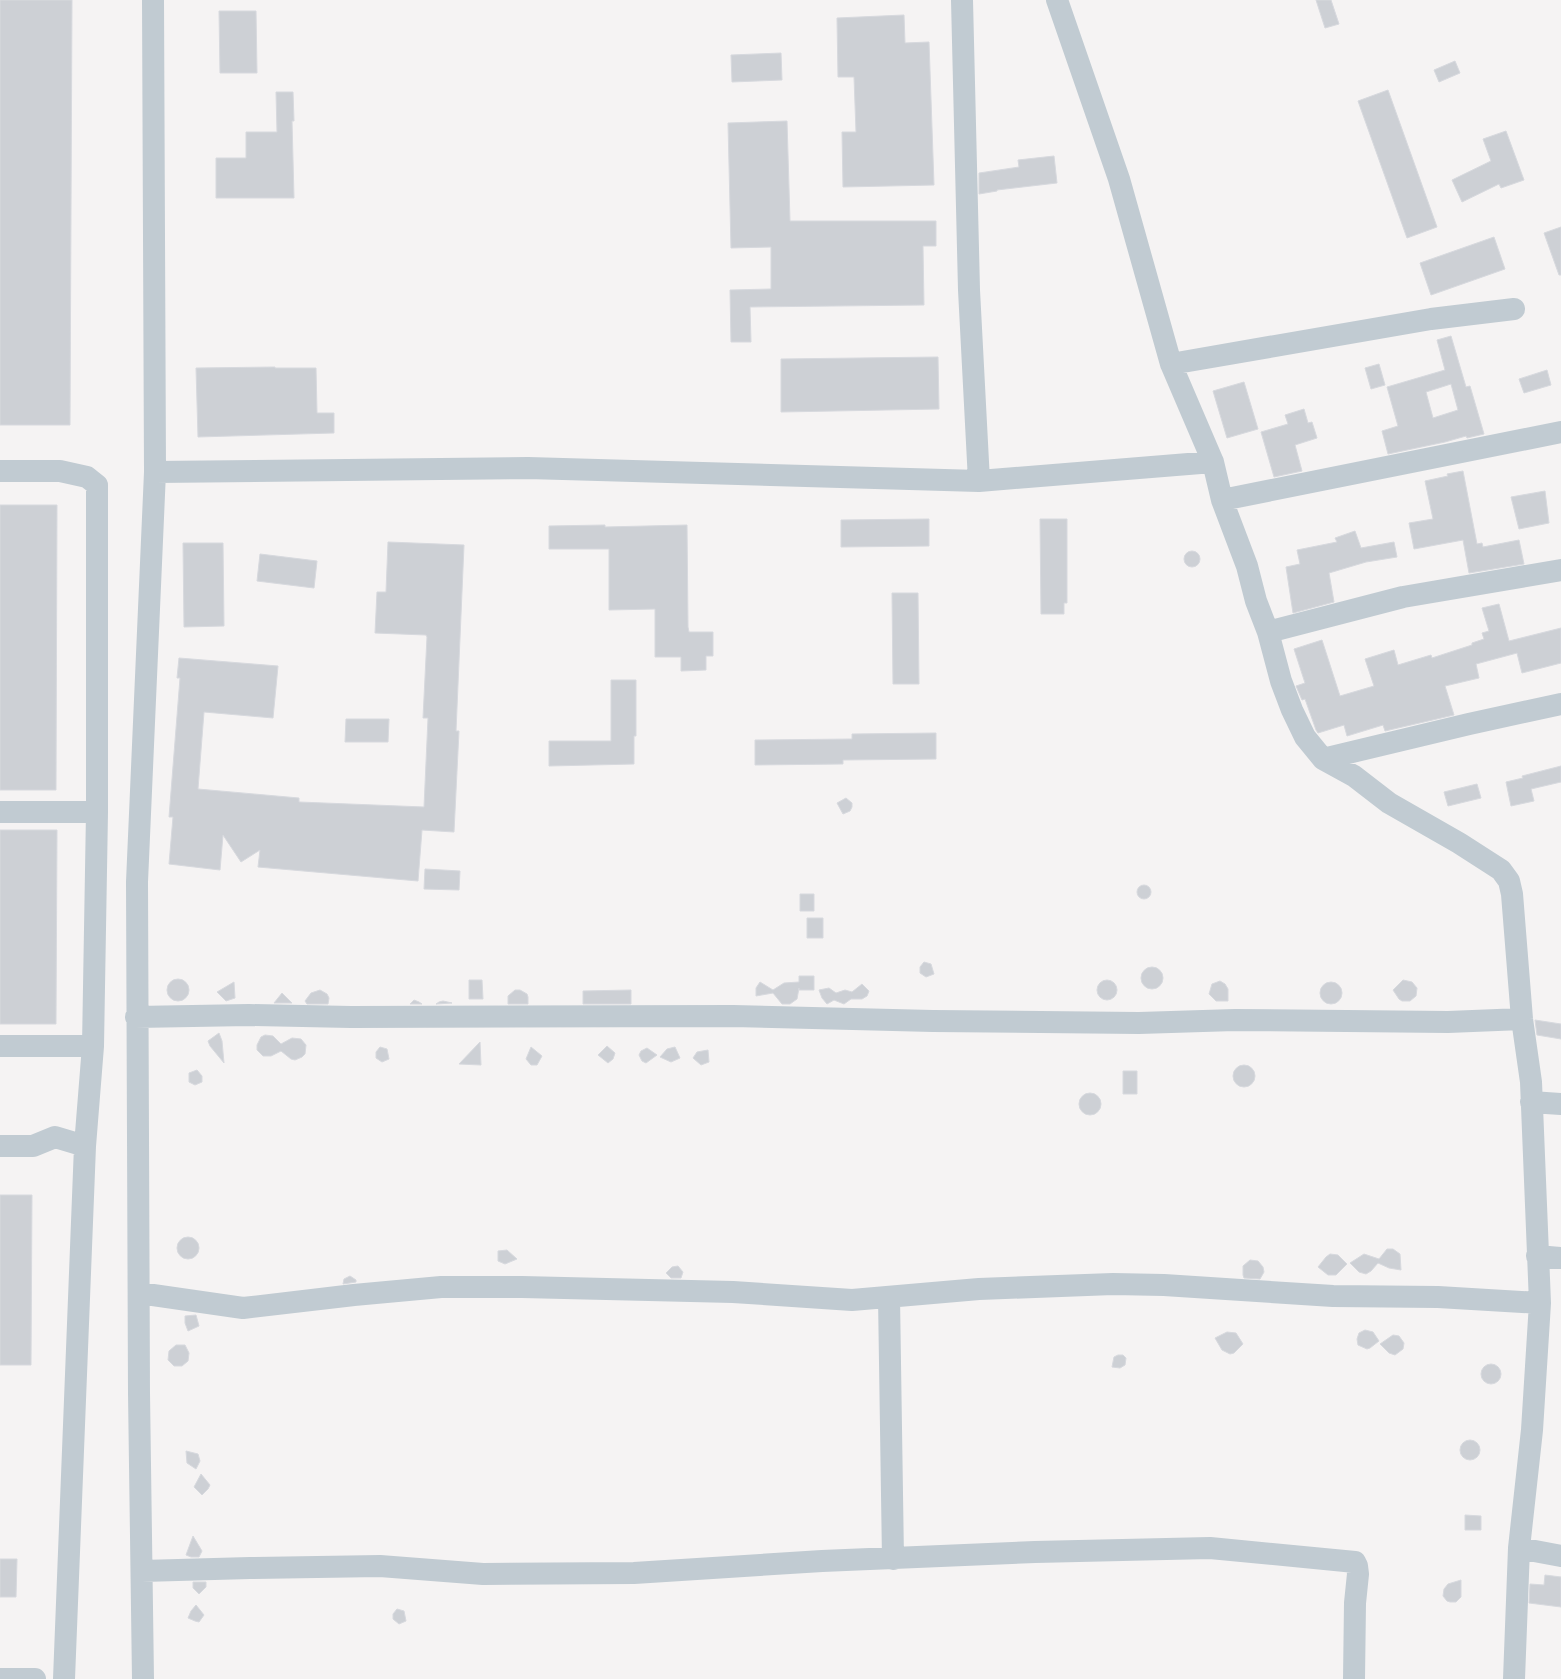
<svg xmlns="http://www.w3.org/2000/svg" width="1561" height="1679" font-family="Helvetica,sans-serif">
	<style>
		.building { fill: #cdd0d5; stroke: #d7d9de; fill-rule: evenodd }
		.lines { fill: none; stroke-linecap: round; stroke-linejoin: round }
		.minor { stroke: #c1cbd2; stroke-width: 22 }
	</style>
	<rect width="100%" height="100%" fill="#f5f3f3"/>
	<path class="building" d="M0,0H72L70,425H0Z
		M1316,0H1331L1339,24L1325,28Z
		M219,11H256L257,73H220Z
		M904,15L905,43L929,42L934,185L843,187L842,132H856L854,77H838L837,18Z
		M781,53L782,80L732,82L731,55Z
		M1455,61L1460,73L1439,82L1434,70Z
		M1388,90L1437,227L1407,238L1358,101Z
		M276,92H293L294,121H292L294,198H216V158H246V132H277Z
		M787,121L790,221H936V246H923L924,305L750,307L751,342H731L730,290L771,289V247L731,248L728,123Z
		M1506,131L1524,180L1501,188L1499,184L1462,202L1452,180L1491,161L1483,139Z
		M1054,156L1057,183L997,190V191L979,194V173L1019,167L1018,160Z
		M1561,227V275H1559L1544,233Z
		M1494,237L1505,269L1431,295L1420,263Z
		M1451,336L1466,387L1470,386L1484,434L1467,438L1466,436L1445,442L1388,454L1382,431L1398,426L1387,387L1445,370L1437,340ZM1451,384L1458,410L1433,418L1426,392Z
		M938,357L939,409L781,412V359Z
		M1379,364L1385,385L1371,389L1365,368Z
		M275,367V368H316L317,413H334V433L198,437L196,368Z
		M1547,370L1551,385L1524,393L1519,379Z
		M1244,382L1258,429L1227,438L1213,391Z
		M1304,409L1308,423L1312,422L1317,438L1295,445L1302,471L1274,477L1261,432L1288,424L1285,415Z
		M1463,471L1477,544L1482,543L1483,547L1519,540L1524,564L1469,573L1463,540L1414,549L1409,523L1433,519L1425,481L1448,476L1447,474Z
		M1545,491L1549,523L1519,529L1511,497Z
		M0,505H57L56,790H0Z
		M929,519V546L841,547V520Z
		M1040,519H1067V603H1064V614H1041Z
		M605,525V527L687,525L688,627L689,632H713V656H706V670L681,671V657H655V609L609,610V549H549V526Z
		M1355,531L1361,548L1394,542L1397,557L1366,562L1329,573L1334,602L1293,613L1286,567L1300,564L1297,550L1337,542L1335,538Z
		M388,542L464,545L456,731H459L454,832L422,830L418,881L258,867L260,850L241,862L223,835L220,870L169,864L173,817H169L180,678H177L179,658L278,666L273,718L204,712L198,789L299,798V802L424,807L428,718H423L427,637L426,635L375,633L377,592H386Z
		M183,543H223L224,626L184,627Z
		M1184 559a8 8 0 1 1 16 0a8 8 0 1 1-16 0Z
		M260,554L317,561L314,588L257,581Z
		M892,593H918L919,684H893Z
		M1499,604L1509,641L1561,628V663L1522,673L1517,653L1476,664L1479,678L1445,686L1454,715L1385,731L1383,725L1347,736L1344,725L1318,733L1316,730L1305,699L1302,700L1296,686L1305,683L1294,649L1322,640L1340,696L1374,686L1365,659L1394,650L1398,665L1431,655L1432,658L1472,645V643L1484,639L1482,633L1489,631L1482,608Z
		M611,680H636V736H634V764L549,766V741H611Z
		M346,719H389L388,742H345Z
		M936,733V759L843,760V764L755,765V740L852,739V734Z
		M1561,766V782L1531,789L1534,801L1511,806L1506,782L1523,778L1522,776Z
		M1477,784L1481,798L1448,806L1444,792Z
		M846,798L852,803V807L850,811L843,814L837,803Z
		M0,830H57L56,1024H0Z
		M425,869L460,871L459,890L424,889Z
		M1137 892a7 7 0 1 1 14 0a7 7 0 1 1-14 0Z
		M800,894H814V911H800Z
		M807,918H823V938H807Z
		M924,962L931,964L934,974L926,977L920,973V967Z
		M1141 978a11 11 0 1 1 22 0a11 11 0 1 1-22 0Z
		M799,976H814V990H799V988L797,999L790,1004H782L773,993L756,996V988L760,982L773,990L784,983L799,982Z
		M167 990a11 11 0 1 1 22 0a11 11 0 1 1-22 0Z
		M469,980H482L483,999H469Z
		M1403,980L1412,982L1417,988L1416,996L1410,1001H1402L1399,999L1393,990Z
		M1097 990a10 10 0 1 1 20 0a10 10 0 1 1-20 0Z
		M1220,981L1225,984L1228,989V1001H1216L1209,994L1212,984Z
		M234,982L235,998L226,1001L217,992Z
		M1320 993a11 11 0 1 1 22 0a11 11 0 1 1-22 0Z
		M862,984L869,991L867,996L862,999H851L844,1004L834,1000L827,1004L822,998L819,990L829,988L836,993L845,990L852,992Z
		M320,990L327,994L329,998L328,1004H307L305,1001L311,993Z
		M515,990H520L527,994L528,997V1004H508V996Z
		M631,990V1004H583V991Z
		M282,993L292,1003H274Z
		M414,1000L419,1002L422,1004H410Z
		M443,1001L452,1003L436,1004L439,1002Z
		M1535,1020L1561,1024V1039L1537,1035Z
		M219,1033L222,1041L224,1063L210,1046L208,1041Z
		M265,1035L273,1036L281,1044L292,1038L301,1039L306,1045L305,1054L302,1057L295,1060L291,1059L281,1051L271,1056H263L257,1050V1045L261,1037Z
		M480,1042L481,1065L459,1064Z
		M607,1046L615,1053L613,1059L608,1063L598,1055Z
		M380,1047L387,1049L389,1059L382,1062L376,1058V1052Z
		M531,1047L542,1056L537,1065H531L526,1059Z
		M675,1047L680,1058L671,1062L660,1057L667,1049Z
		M647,1048L657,1055L646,1063L642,1061L639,1055L641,1051Z
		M708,1050L709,1062L701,1065L693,1058L697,1052Z
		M1233 1076a11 11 0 1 1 22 0a11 11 0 1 1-22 0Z
		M197,1070L202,1076V1082L195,1085L189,1082V1073Z
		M1123,1071H1137V1094H1123Z
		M1079 1104a11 11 0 1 1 22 0a11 11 0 1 1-22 0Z
		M0,1195H32L31,1365H0Z
		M177 1248a11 11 0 1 1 22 0a11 11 0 1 1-22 0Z
		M1387,1249H1393L1400,1254L1401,1270L1389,1268L1378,1263L1371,1271L1366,1274L1359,1272L1350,1263L1364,1254L1379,1259Z
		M507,1250L517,1259L505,1264L498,1261V1251Z
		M1330,1254L1338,1255L1347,1264L1336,1275H1328L1318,1267L1326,1257Z
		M1250,1260L1258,1261L1263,1267L1264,1272L1260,1279L1244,1278L1243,1275V1266Z
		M678,1266L683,1272L681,1278H671L666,1273L672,1267Z
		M350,1276L356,1280V1282L343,1284L344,1279Z
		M196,1315L199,1326L188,1331L185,1323V1316Z
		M1365,1330L1373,1332L1379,1341L1370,1348L1367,1349L1358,1345L1357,1339L1359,1333Z
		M1227,1332L1236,1333L1243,1344L1234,1353L1230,1354L1222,1350L1215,1338Z
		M1393,1335L1399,1336L1404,1343L1403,1349L1395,1355L1389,1353L1380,1344Z
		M176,1345H185L189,1353L188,1361L182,1366H174L168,1360L169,1351Z
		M1118,1355H1123L1126,1358L1125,1365L1120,1368L1112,1367L1114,1357Z
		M1481 1374a10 10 0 1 1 20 0a10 10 0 1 1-20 0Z
		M1460 1450a10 10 0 1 1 20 0a10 10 0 1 1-20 0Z
		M186,1451L198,1454L200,1461L196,1469L187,1463Z
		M201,1474L210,1485L208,1489L202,1495L194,1487Z
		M1465,1515L1481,1516V1530H1465Z
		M193,1536L202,1551L199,1557H191L186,1555Z
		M0,1559H17L16,1597H0Z
		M1545,1575L1561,1577V1607L1529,1603L1530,1584L1544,1585Z
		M1461,1580V1597L1456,1602H1450L1447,1601L1443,1596L1444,1589L1448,1584Z
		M193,1582H206V1587L199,1594L193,1588Z
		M196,1605L204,1615L199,1622L195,1621L188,1618L191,1611Z
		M397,1609L404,1611L406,1621L399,1624L393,1619V1614Z"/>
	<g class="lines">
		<path class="minor" d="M962,0L969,290L979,481
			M1057,0L1119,179L1171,364L1213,462L1222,500L1247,566L1256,601L1268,632L1281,681L1292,710L1305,737L1323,759L1354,776L1389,803L1459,843L1501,870L1509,881L1512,894L1522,1019L1531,1082L1540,1303L1532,1430L1519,1548L1514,1679
			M1171,364L1431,319L1514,309
			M0,471H60L87,477L97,485V812L93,1046L85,1146L64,1679
			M155,472L528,468L979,481L1213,462
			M1222,500L1561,432
			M1268,632L1403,597L1561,570
			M1323,759L1469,724L1561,704
			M0,812H97
			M136,1017L249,1015L351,1017L733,1016L933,1021L1139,1023L1235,1020L1448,1022L1522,1019
			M0,1046H93
			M1531,1102L1561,1104
			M0,1146H33L55,1137L85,1146
			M1537,1256L1561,1258
			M139,1293L243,1308L354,1295L441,1287H522L733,1292L852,1300L979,1289L1113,1284L1164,1285L1333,1296L1438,1297L1540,1303
			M889,1297L893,1559
			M1519,1548L1561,1556
			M142,1571L250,1568L380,1566L483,1574L634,1573L822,1561L1035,1552L1210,1548L1355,1562L1357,1566L1358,1574L1355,1603L1354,1679
			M0,1679H35
			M143,1679L139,1393L137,882L155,472L153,0"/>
	</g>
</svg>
